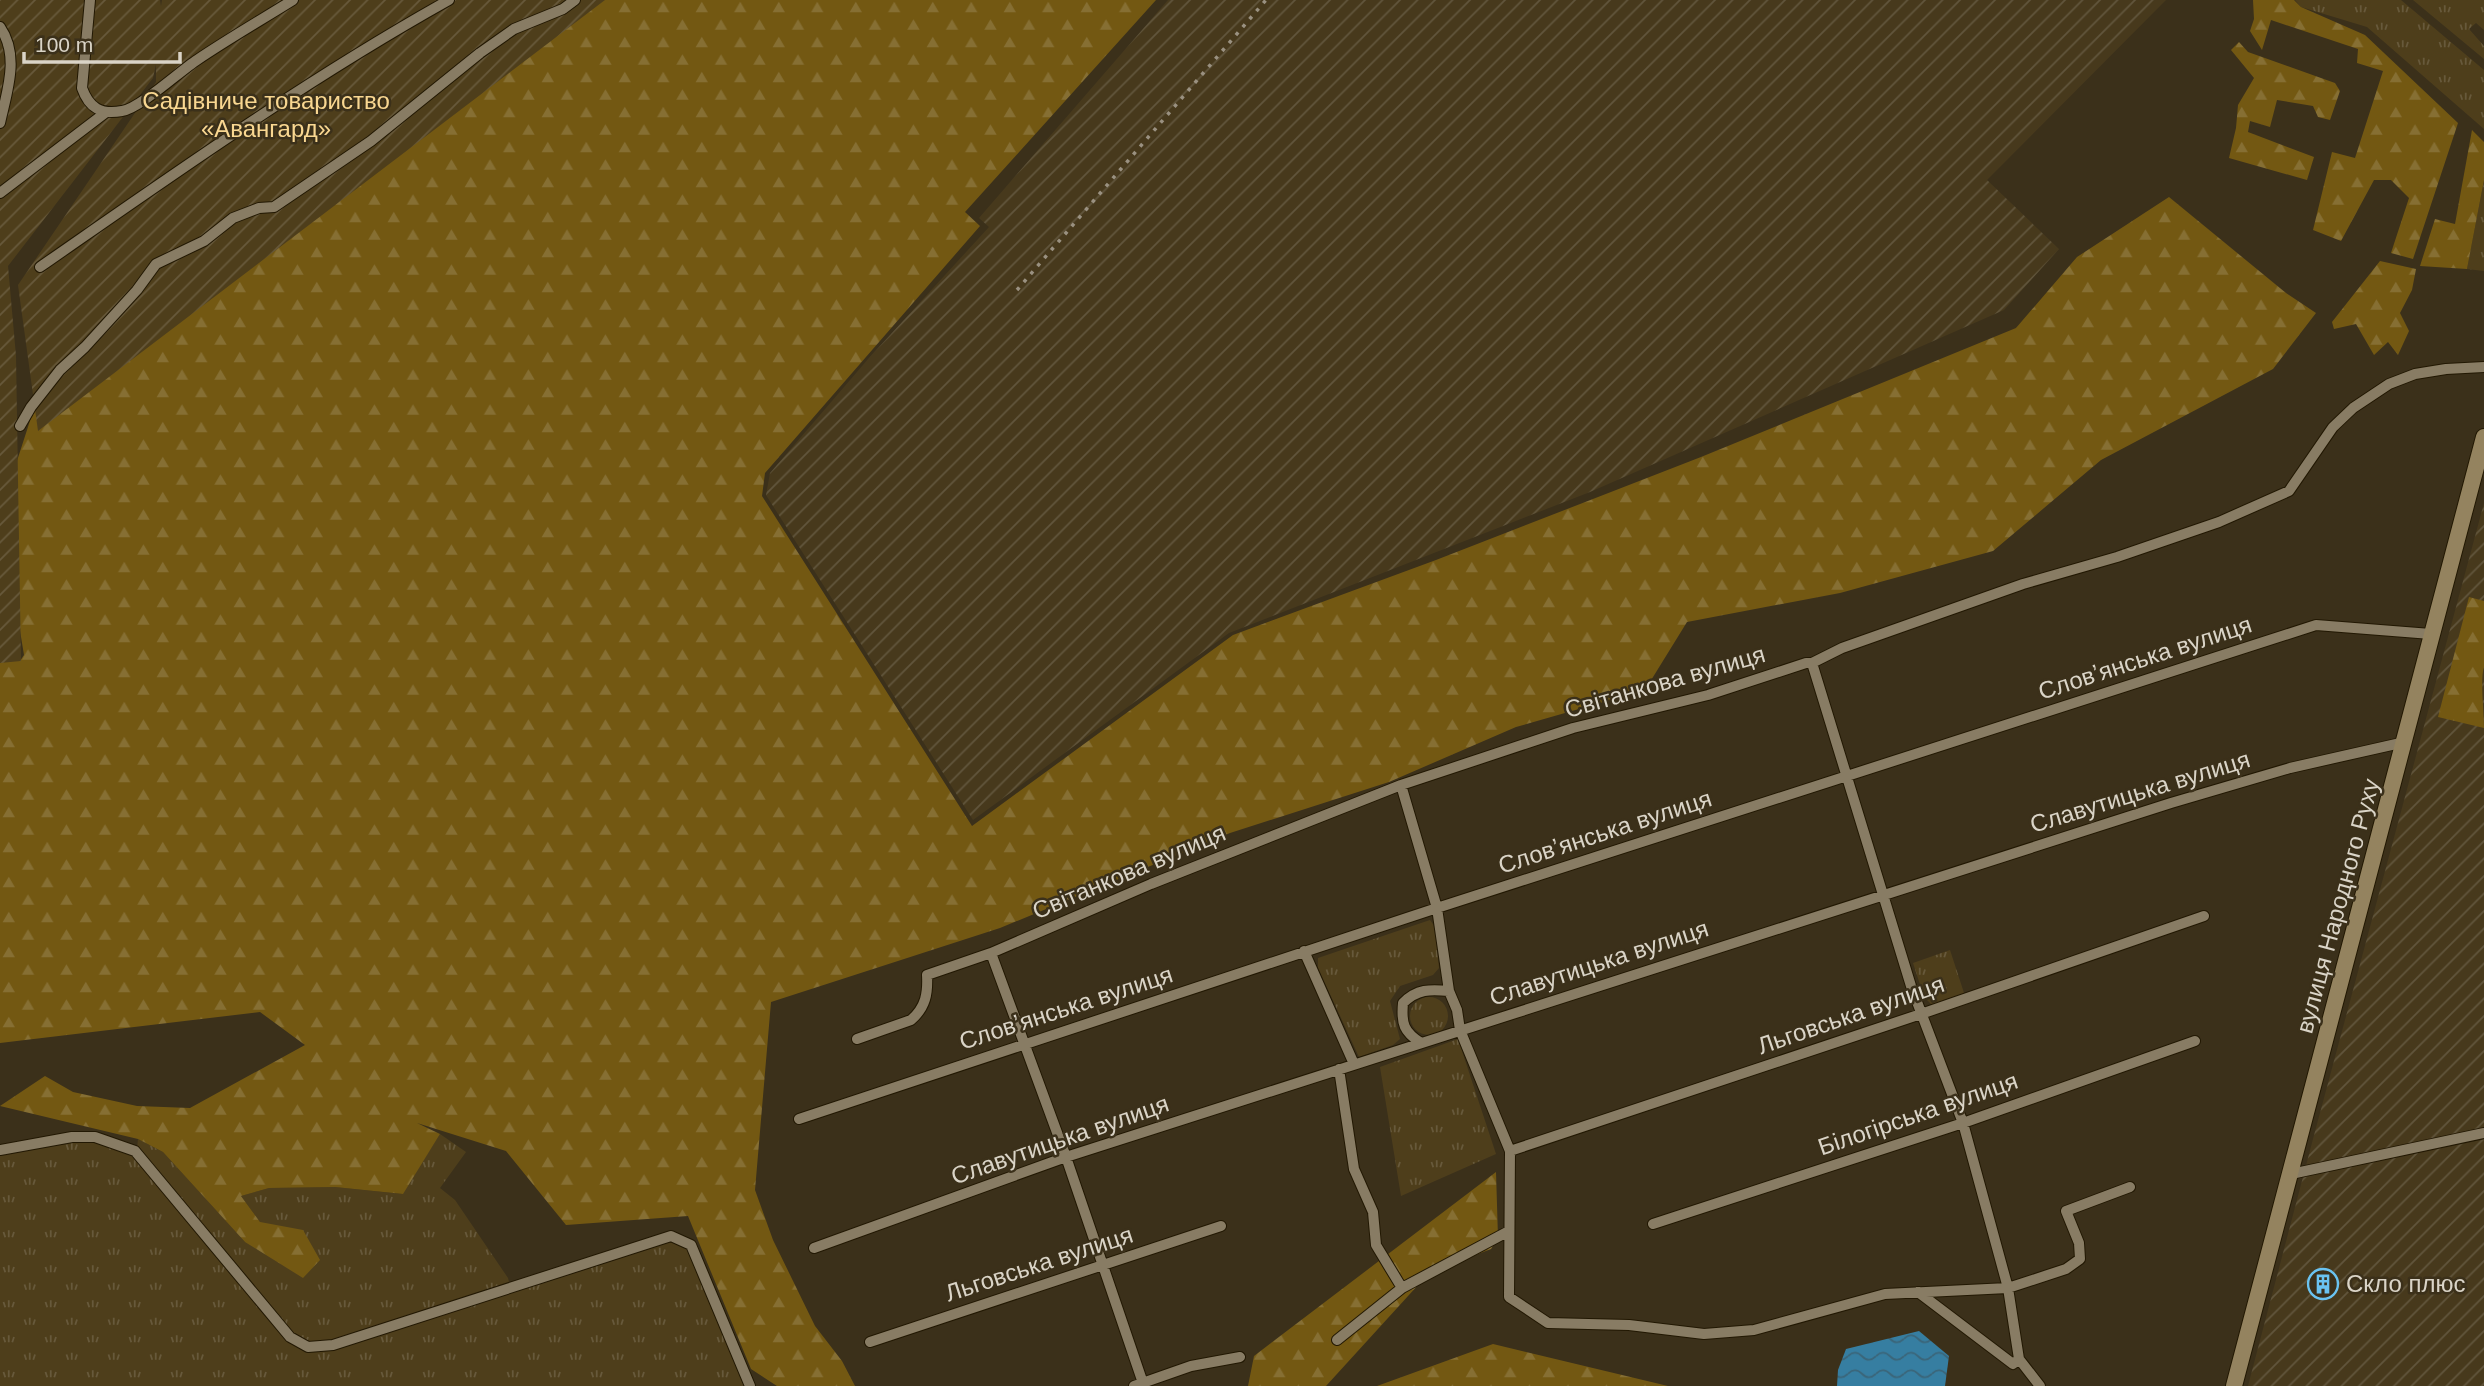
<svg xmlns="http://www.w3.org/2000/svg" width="2484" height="1386" font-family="Arial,sans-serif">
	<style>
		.industrial { fill: url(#industrial-furrows) }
		.grass { fill: url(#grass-tufts) }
		.forest { fill: url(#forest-firs) }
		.garden { fill: url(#garden-furrows) }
		.water { fill: url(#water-waves) }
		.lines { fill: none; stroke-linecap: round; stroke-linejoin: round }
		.minor-casing { stroke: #221803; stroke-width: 12 }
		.secondary-casing { stroke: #221803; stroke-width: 18 }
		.minor { stroke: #887c64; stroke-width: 10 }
		.secondary { stroke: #94835f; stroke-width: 16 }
		.rail { stroke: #9a9181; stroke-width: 3.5; stroke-dasharray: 3.5 7; stroke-linecap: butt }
		.labels { text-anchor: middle; stroke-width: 5; stroke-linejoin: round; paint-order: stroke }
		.park-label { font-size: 24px; fill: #f9d791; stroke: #3b301a }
		.street-label { font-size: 24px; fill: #dad4c7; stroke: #3b301a }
		.poi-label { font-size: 24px; fill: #dad4c7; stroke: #3b301a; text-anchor: start }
	</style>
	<defs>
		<pattern id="industrial-furrows" width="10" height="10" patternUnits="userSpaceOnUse" patternTransform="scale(1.75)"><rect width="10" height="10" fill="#47391c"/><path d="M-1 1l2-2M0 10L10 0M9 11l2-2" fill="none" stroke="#61553c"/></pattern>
		<pattern id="grass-tufts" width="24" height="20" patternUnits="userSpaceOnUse" patternTransform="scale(1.75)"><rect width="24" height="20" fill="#4e3e1b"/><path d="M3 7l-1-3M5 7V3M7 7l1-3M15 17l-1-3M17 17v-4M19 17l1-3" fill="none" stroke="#67593b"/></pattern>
		<pattern id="forest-firs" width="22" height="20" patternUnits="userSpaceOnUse" patternTransform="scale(1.75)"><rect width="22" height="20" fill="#735812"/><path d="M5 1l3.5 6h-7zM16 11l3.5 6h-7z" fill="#866f33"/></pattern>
		<pattern id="garden-furrows" width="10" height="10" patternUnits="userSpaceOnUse" patternTransform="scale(1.75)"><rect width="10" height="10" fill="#4e3e1b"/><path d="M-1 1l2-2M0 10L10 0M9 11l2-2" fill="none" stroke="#67593b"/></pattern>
		<pattern id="water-waves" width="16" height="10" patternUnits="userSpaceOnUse" patternTransform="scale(1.75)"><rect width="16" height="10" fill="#367ea1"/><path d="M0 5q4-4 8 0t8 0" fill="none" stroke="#3a6579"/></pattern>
	</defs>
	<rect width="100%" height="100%" fill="#3b301a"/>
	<path class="industrial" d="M1168,0H2166L1987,180L2059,249L2004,310L1590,492L1229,633L973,820L766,495L770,473L869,358L989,227L979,218Z
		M2484,503V1386H2248L2313,1139Z"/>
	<path class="grass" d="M2295,0H2401L2484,70V129L2367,27L2301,7Z
		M2413,0H2484V30L2476,23L2469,29L2484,46V59Z
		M2484,180V271L2467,269Z
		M1430,920L1435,927L1439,968L1433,975L1400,986L1390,1001L1400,1039L1393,1045L1359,1057L1318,968V958Z
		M1950,950L1965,996L1932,1005L1924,997L1913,963Z
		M1410 1016a19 19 0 1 1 38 0a19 19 0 1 1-38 0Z
		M1458,1039L1496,1154L1401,1196L1380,1067Z
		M440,1134L466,1152L440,1188L455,1200L508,1278L510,1286L330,1344H308L292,1336L137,1149L138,1139L163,1152L245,1242L260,1222L241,1196L269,1188L335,1187L402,1194Z
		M95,1138L133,1152L289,1338L308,1349L670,1239L686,1247L745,1386H0V1151Z"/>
	<path class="forest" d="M584,0H1156L965,212L980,226L765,473L762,496L972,826L1233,635L1436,560L1701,457L2016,328L2077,257L2169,197L2286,293L2316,313L2273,369L2101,460L1993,551L1840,593L1687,622L1645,690L1516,727L1389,782L1230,833L1000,928L771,1002L755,1190L773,1240L815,1326L842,1361L855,1386H777L751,1369L688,1216L566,1225L506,1151L417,1123L440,1134L403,1194L335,1187L269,1188L241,1196L260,1222L303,1230L320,1260L303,1278L245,1242L163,1152L138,1139L0,1106L45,1076L73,1092L137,1106L190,1108L305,1045L260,1012L0,1043V660L20,661L24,655L8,558L16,464L38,396Z
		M2253,0H2294L2301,7L2365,35L2458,123L2413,259L2391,253L2409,198L2391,180H2374L2341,241L2313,230L2332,152L2355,158L2383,71L2357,63L2358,49L2271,20L2262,50L2250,31L2254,19Z
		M2239,42L2248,52L2335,83L2340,91L2330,120L2318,117L2313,106L2277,100L2270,127L2250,121L2248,132L2314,157L2307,180L2229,158L2236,128L2238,105L2254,78L2231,50Z
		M2472,130L2484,142V180L2467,269L2420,266L2435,219L2455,224Z
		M2380,261L2416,269L2412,290L2400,313L2409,331L2398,355L2388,342L2374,355L2356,324L2334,329L2332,322Z
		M2469,597L2484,601V667C2480,678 2484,712 2484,728L2438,717Z
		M1496,1172L1498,1238L1491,1249L1429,1273L1326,1386H1248L1254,1356Z
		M1493,1344L1668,1386H1377Z"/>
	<path class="garden" d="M0,0H160L161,6L162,0H605L38,431L18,285L156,82V64L153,78L8,266L16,356L21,661L0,663Z"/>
	<path class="water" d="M1919,1331L1949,1356L1945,1386H1837L1838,1370L1846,1349Z"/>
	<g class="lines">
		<g class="minor-casing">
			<path id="minor" d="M90,0L82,88C89,108 101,115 122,111C139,109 180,71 197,60C228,39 261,20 293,0
				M0,27C20,56 7,91 0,123
				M0,193L105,113
				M40,267C174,174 306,80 449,0
				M20,426L31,407L60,370L85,347L137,290L156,264L204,241L233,218L259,208L274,207L371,141L480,53L514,29L563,9L575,0
				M1812,663L1911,986L1963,1123L2008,1288L2019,1359L2040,1386
				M1401,785L1437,908L1449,991L1457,1010L1460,1030L1510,1151L1509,1297L1548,1323L1629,1325L1704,1334L1754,1330L1885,1294L2008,1288L2066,1269L2080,1259L2079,1243L2066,1211L2130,1187
				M1304,951L1354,1064
				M991,953L1066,1157L1144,1386
				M857,1039L911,1020C926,1007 928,993 927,975L991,953L1151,884L1401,785L1573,728L1708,695L1806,663H1812L1842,648L2023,584L2117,557L2219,522L2289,491L2333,427L2353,408L2389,384L2415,374L2446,369L2484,367
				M1421,1043C1404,1032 1401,1024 1403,1003C1417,989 1430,989 1449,991
				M1339,1069L1354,1169L1373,1212L1376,1245L1402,1288
				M799,1119L1437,908L2316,625L2431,634
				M0,1150L72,1137H95L135,1151L290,1337L308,1347L333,1345L671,1236L691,1245L750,1386
				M1510,1151L1921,1014L2204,916
				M2291,1174L2484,1133
				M1653,1224L1963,1123L2195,1041
				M814,1248L1066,1157L2171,803L2290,768L2405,742
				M1918,1292L2013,1364L2019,1359
				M1337,1340L1402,1288L1509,1231
				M870,1342L1221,1226
				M1134,1386L1191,1366L1240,1357"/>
		</g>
		<g class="secondary-casing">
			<path id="secondary" d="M2234,1386L2484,437"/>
		</g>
		<use href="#minor" class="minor"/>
		<use href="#secondary" class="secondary"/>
		<path class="rail" d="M1017,290L1266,0"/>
	</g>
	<defs>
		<g id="building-ring" transform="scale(1.575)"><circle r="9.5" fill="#3b301a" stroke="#6ac3f1" stroke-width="1.5"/><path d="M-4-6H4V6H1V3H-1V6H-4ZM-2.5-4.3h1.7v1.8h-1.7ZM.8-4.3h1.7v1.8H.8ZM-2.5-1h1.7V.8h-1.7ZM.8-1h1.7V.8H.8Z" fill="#6ac3f1"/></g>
	</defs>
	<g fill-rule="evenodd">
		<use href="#building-ring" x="2323" y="1284"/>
	</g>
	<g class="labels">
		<g class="park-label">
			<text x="266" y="109">Садівниче товариство<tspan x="266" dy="28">«Авангард»</tspan></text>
		</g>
		<g class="street-label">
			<text transform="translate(2145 658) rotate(-18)" y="8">Словʼянська вулиця</text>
			<text transform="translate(1665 682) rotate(-16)" y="8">Світанкова вулиця</text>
			<text transform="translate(2140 792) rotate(-17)" y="8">Славутицька вулиця</text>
			<text transform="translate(1605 832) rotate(-18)" y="8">Словʼянська вулиця</text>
			<text transform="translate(1129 872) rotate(-23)" y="8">Світанкова вулиця</text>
			<text transform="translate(2338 906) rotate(-75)" y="8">вулиця Народного Руху</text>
			<text transform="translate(1599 963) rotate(-18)" y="8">Славутицька вулиця</text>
			<text transform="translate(1066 1008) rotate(-18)" y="8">Словʼянська вулиця</text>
			<text transform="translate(1851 1015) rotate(-19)" y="8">Льговська вулиця</text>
			<text transform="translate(1918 1114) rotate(-19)" y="8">Білогірська вулиця</text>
			<text transform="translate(1060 1140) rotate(-19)" y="8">Славутицька вулиця</text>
			<text transform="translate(1039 1264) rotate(-18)" y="8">Льговська вулиця</text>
		</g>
		<g class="poi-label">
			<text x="2346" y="1292">Скло плюс</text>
		</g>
	</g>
	<path d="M24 52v10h156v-10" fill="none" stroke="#dad4c7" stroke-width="3.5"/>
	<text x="35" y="52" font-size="21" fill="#dad4c7" stroke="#3b301a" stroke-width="5" paint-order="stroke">100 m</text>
</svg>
